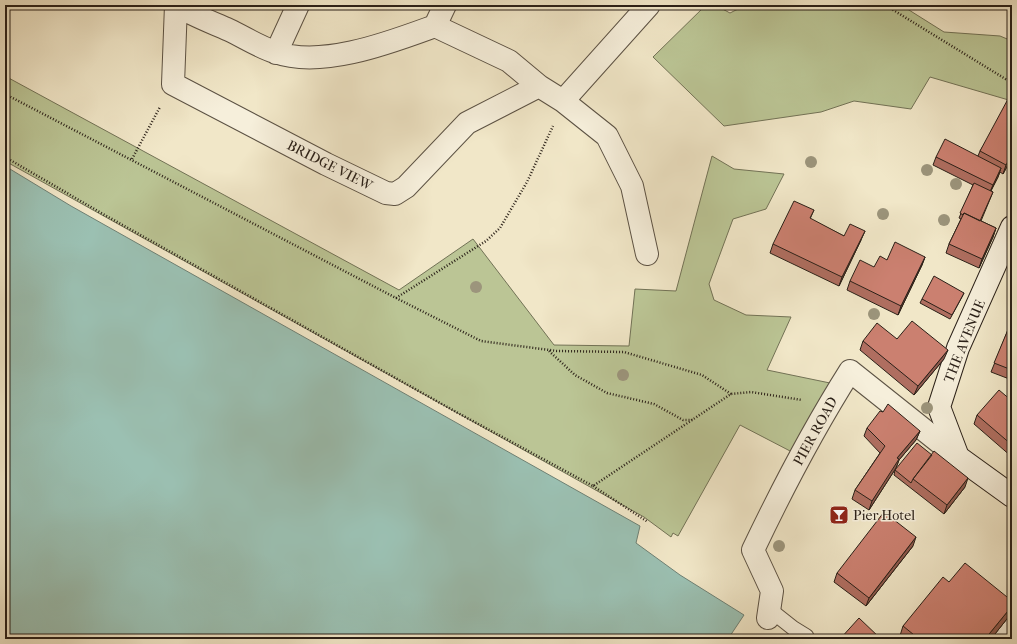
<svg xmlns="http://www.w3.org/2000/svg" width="1017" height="644" font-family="'IM FELL French Canon',serif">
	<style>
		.green { fill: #bbc595; stroke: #727256 }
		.water { fill: #9bc0b2; stroke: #6e8074 }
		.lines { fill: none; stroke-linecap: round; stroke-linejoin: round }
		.service-casing { stroke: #5c5244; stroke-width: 16 }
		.minor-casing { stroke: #5c5244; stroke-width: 24 }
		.secondary-casing { stroke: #2a2018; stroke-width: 24 }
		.path { stroke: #2a2018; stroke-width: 2.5; stroke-dasharray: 1 2; stroke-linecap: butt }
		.service { stroke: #f6efdb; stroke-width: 14 }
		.minor { stroke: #f6efdb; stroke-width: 22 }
		.secondary { stroke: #f6efdb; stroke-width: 22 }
		.tree { fill: #9c957c }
		.wall { fill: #af6e60; stroke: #2a2018 }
		.shaded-wall { fill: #8e5a4e; stroke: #2a2018 }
		.building { fill: #cb8070; stroke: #2a2018 }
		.labels { text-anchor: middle; stroke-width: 3; stroke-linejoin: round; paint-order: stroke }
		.street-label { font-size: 14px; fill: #2a2018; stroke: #f6efdb }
		.poi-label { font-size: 14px; fill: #2a2018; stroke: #f6efdb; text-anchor: start }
	</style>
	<rect width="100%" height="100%" fill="#f1e7c8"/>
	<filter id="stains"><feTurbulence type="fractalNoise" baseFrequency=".005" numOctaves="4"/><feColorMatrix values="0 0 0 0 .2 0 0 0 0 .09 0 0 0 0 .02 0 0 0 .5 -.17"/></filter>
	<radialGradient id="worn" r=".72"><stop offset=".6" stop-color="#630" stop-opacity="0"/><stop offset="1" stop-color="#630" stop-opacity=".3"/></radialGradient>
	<path class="green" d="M706,5H715L730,13L746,5H901L944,32L1000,36L1012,41V101L930,77L911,109L854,101L821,112L724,126L653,57Z
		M5,76L399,290L473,239L554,345L629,346L635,289L676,291L712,156L734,169L784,174L766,209L733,219L709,284L714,300L746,315L791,317L767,370L830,383L792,452L740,425L678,536L673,533L671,537L644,517L5,161Z"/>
	<path class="water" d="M5,166L71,206L640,526L636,543L680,575L744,615L728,639H5Z"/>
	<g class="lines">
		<g class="service-casing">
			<path id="service" d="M769,609L793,628L806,636L805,639
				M1000,639L1012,624"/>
		</g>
		<g class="minor-casing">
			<path id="minor" d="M176,5C192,15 211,22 229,30C244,37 259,47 275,52C322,69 391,42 435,26L509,61L539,86L563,101L607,136L632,186L647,254
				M176,5L173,84L326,164L386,193L395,194L406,187L467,123L539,86
				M435,26L445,5
				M276,53L298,5
				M563,101L649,5
				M768,618L772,591L753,550C782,489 814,428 850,371L958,457"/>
		</g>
		<g class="secondary-casing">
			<path id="secondary" d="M1012,227L958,348L939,407L958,457L1012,496"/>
		</g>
		<path class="path" d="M885,5L1012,83
			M5,94L396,298L481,341L557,351L624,352L702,375L731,394
			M5,157L103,214L458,413L593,486L731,394L751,392L802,400
			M132,159L160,107
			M396,298L486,241L500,228L527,182L553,126
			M549,351L575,375L607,393L654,404L683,420H693
			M593,486L648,522"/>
		<use href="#service" class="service"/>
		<use href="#minor" class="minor"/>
		<use href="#secondary" class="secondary"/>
	</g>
	<g class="tree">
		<circle cx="811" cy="162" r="6"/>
		<circle cx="927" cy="170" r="6"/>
		<circle cx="956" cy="184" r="6"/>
		<circle cx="883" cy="214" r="6"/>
		<circle cx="944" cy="220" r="6"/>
		<circle cx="476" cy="287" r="6"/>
		<circle cx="874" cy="314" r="6"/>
		<circle cx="623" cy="375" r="6"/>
		<circle cx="927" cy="408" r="6"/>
		<circle cx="779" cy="546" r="6"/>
	</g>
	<path class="wall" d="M1012,101V157L1003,174L1000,172L998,177L991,191L993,192L981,221L996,228L993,237L979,268L946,253L949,244L961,219L959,218L973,185L933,165L936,157L978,156L980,151Z
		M814,210L810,219L844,236L861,240L839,286L770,253L773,244Z
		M925,257L922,265L898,315L847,290L850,281L887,260Z
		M964,293L962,297L950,319L920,303L922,299Z
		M1012,320V380L991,372Z
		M897,339L944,359L914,395L860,350L863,341Z
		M1012,401V457L974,424L977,415Z
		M867,428L920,431L916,440L899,460L896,468L869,510L852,499L855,490L880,453L864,436Z
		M895,470L965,487L944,514L894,475Z
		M913,546L866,606L834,582L837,573Z
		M949,582L1012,601V609L1010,615L991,639H899L903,626Z"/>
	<path class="shaded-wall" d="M1012,154V157L1003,174L1006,165Z
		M1001,168L998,177L989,194L993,185Z
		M996,228L993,237L979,268L982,259Z
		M865,231L861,240L839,286L842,277Z
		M925,257L922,265L898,315L901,306Z
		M948,350L944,359L914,395L918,386Z
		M920,431L916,440L899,460L896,468L869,510L872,501L897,458Z
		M968,478L965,487L944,514L947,505Z
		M916,537L913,546L866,606L869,598Z
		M1012,606V609L1010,615L991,639H985Z"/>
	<path class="building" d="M1008,99L1012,101V154L1006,165L980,151Z
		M945,139L1001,168L993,185L936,157Z
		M974,183L993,192L980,221L964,213L963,215L960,213Z
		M794,201L814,210L810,218L844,236L850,224L865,231L842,277L773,244Z
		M964,213L996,228L982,259L949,244Z
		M895,242L925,257L901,306L850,281L860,260L874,267L880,256L887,260Z
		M934,276L964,293L952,315L922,299Z
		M1012,320V370L994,363Z
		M912,321L948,350L918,386L863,341L877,323L897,339Z
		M999,390L1012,401V445L977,415Z
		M888,404L920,431L897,458L899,459L872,501L855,490L885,446L867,428L880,411L883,412Z
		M917,443L932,455L913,479L911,483L895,470Z
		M934,451L968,478L947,505L913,479Z
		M884,512L916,537L869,598L837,573Z
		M965,563L1012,601V606L985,639H919L903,626L943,577L949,582Z
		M859,618L881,639H840Z"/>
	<defs>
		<g id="bar-square" transform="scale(1)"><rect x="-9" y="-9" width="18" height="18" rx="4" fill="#8f2418" stroke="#f6efdb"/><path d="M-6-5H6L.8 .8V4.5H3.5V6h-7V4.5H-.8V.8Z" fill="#fff"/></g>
	</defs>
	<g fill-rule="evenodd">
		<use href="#bar-square" x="839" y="515"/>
	</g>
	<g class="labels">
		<g class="street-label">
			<text transform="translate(330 165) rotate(27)" y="5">BRIDGE VIEW</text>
			<text transform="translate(964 341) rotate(-68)" y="5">THE AVENUE</text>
			<text transform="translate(815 431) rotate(-61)" y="5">PIER ROAD</text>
		</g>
		<g class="poi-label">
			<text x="853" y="520">Pier Hotel</text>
		</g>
	</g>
	<rect width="1017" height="644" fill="none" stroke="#f1e7c8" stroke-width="20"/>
	<rect x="6" y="6" width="1005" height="632" fill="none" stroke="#2a2018" stroke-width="2"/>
	<rect x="10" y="10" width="997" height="624" fill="none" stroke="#2a2018"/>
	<rect width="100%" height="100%" filter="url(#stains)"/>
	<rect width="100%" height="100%" fill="url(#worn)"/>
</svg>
